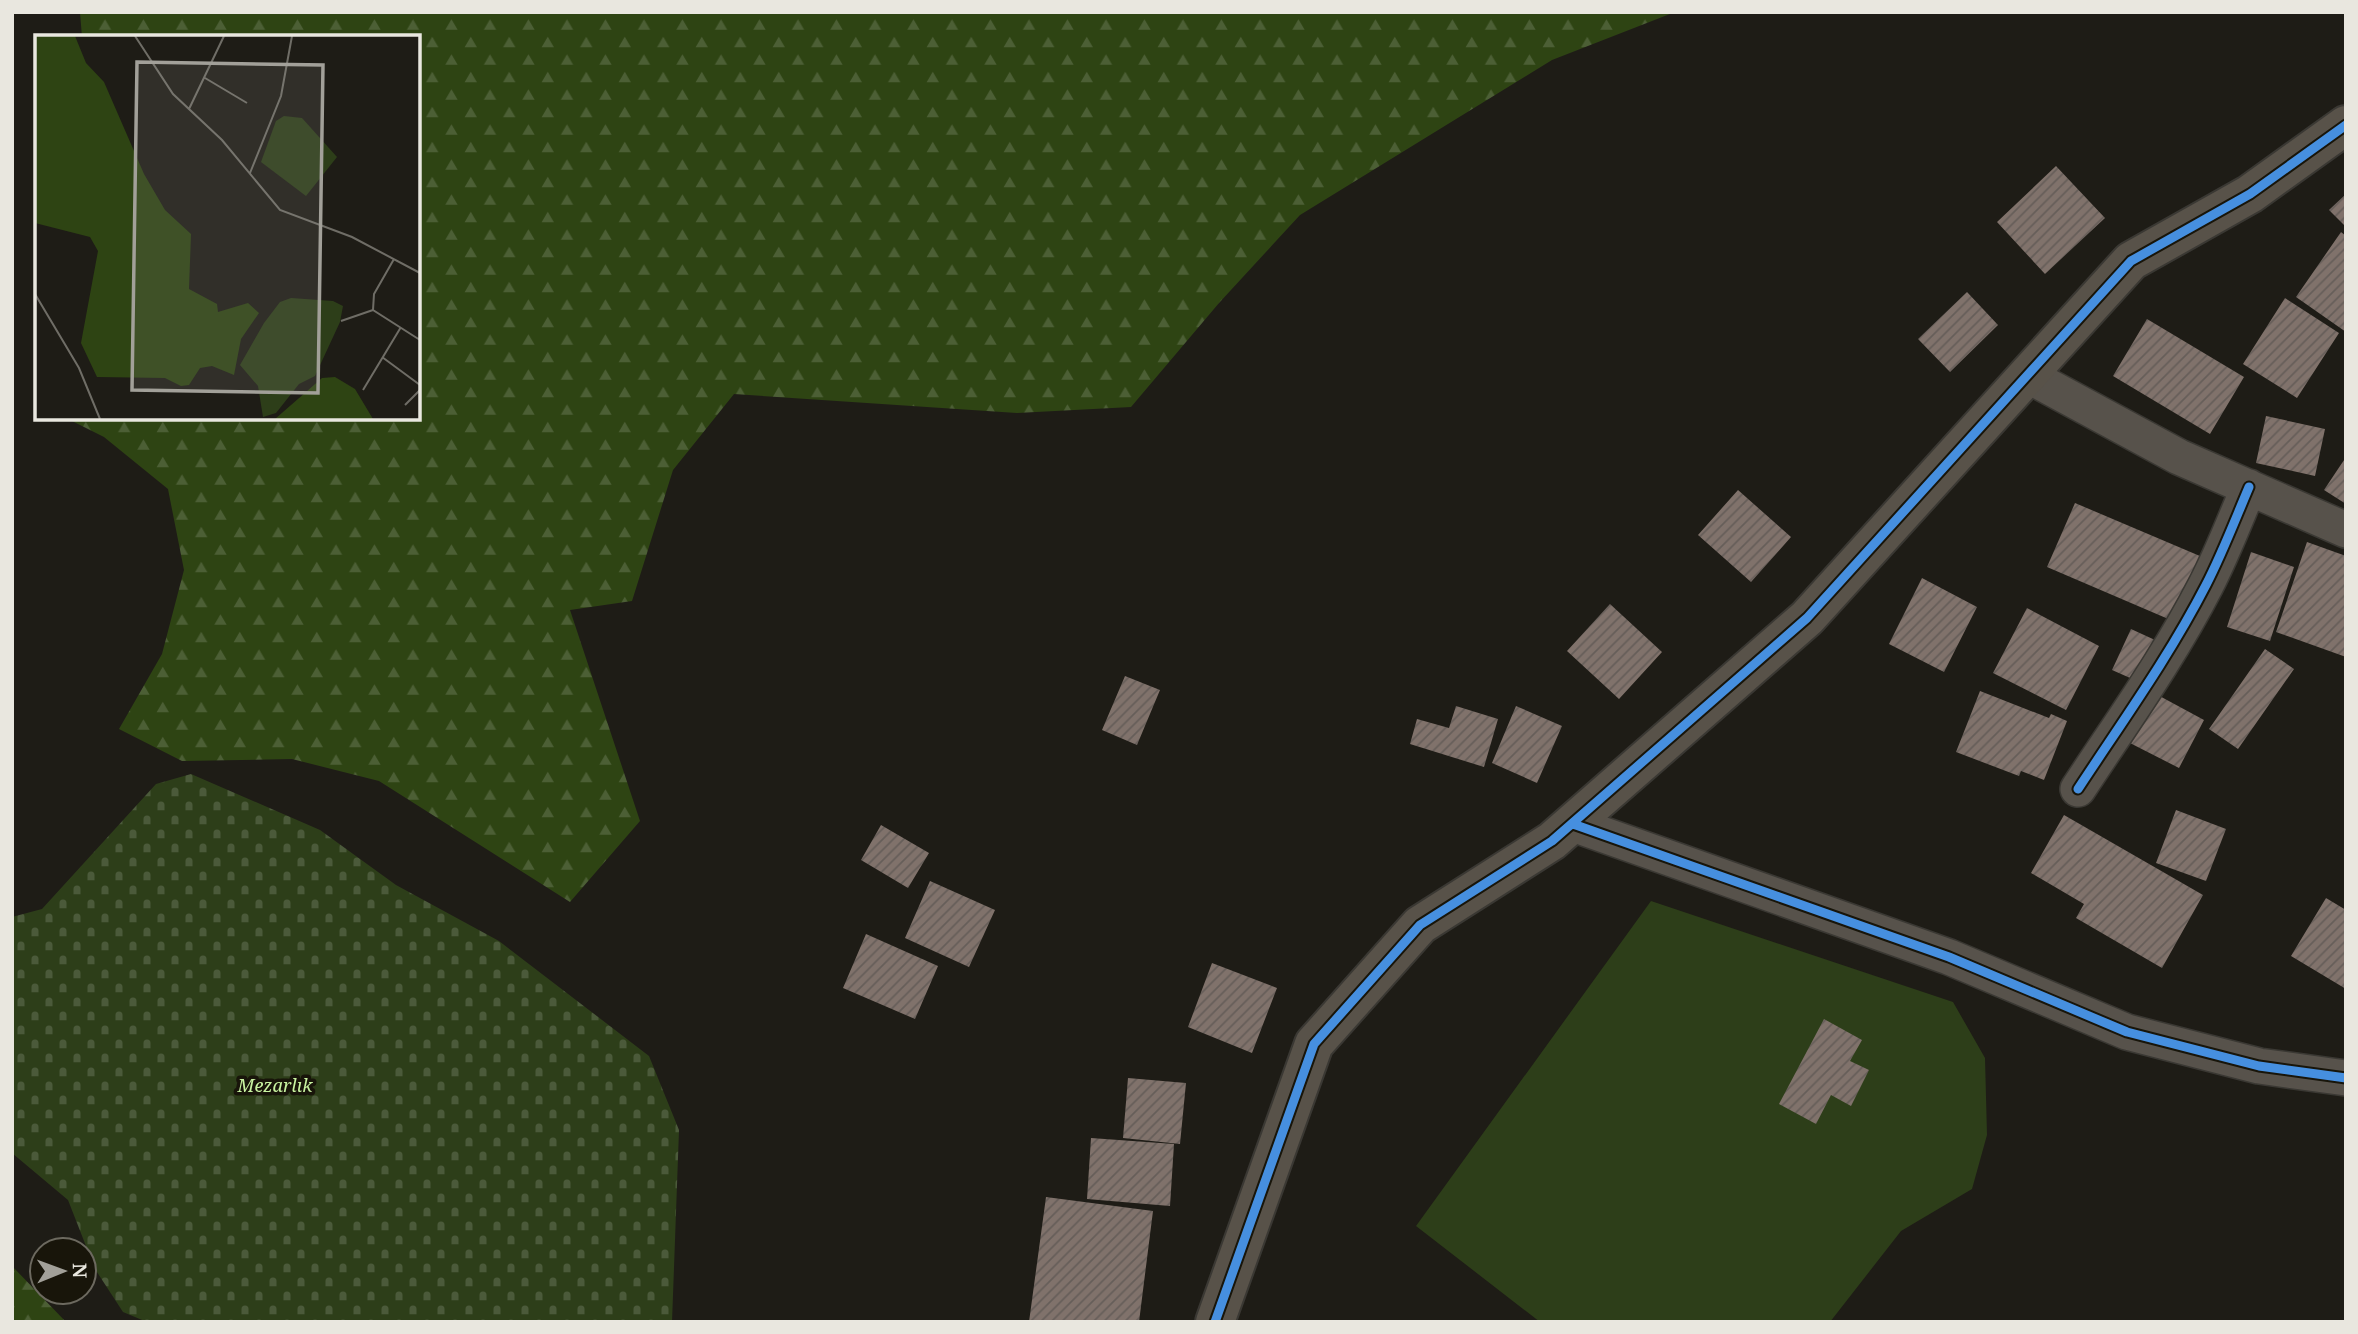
<svg xmlns="http://www.w3.org/2000/svg" width="2358" height="1334" font-family="'Noto Serif',serif">
	<style>
		.green { fill: #2d3e19 }
		.forest { fill: url(#forest-firs) }
		.cemetery { fill: url(#cemetery-stones) }
		.building { fill: url(#building-hatch) }
		.lines { fill: none; stroke-linecap: round; stroke-linejoin: round }
		.street-casing { stroke: #3a3833; stroke-width: 38 }
		.secondary-casing { stroke: #3a3833; stroke-width: 42 }
		.street { stroke: #57524b; stroke-width: 35 }
		.secondary { stroke: #585249; stroke-width: 38 }
		.cycleway-casing { stroke: #18150a; stroke-width: 13 }
		.cycleway { stroke: #468fdf; stroke-width: 9 }
		.labels { text-anchor: middle; stroke-width: 7; stroke-linejoin: round; paint-order: stroke }
		.park-label { font-size: 18px; font-style: italic; fill: #c9f4a1; stroke: #18150a }
		.inset-road { fill: none; stroke: #6f6d66; stroke-width: 2 }
		.view { fill: #a2a099; fill-opacity: 0.15; stroke: #a2a099; stroke-width: 3.5 }
		.inset-edge { fill: none; stroke: #e9e7df; stroke-width: 3.5 }
	</style>
	<defs>
		<pattern id="forest-firs" width="22" height="20" patternUnits="userSpaceOnUse" patternTransform="scale(1.75)"><rect width="22" height="20" fill="#2e4413"/><path d="M5 1l3.5 6h-7zM16 11l3.5 6h-7z" fill="#4c5f35"/></pattern>
		<pattern id="cemetery-stones" width="16" height="16" patternUnits="userSpaceOnUse" patternTransform="scale(1.75)"><rect width="16" height="16" fill="#2d3e19"/><path d="M2 7V4a2 2 0 0 1 4 0v3zM10 15v-3a2 2 0 0 1 4 0v3z" fill="#4b5a3a"/></pattern>
		<pattern id="building-hatch" width="6" height="6" patternUnits="userSpaceOnUse" patternTransform="scale(1.75)"><rect width="6" height="6" fill="#80726b"/><path d="M-1 1l2-2M0 6l6-6M5 7l2-2" fill="none" stroke="#665e59"/></pattern>
	</defs>
	<rect width="100%" height="100%" fill="#1e1c16"/>
	<path class="green" d="M1651,901L1953,1002L1985,1058L1987,1135L1972,1189L1901,1231L1830,1322H1540L1416,1226Z"/>
	<path class="forest" d="M80,12H1675L1552,60L1300,215L1219,303L1131,407L1017,413L734,394L673,470L632,601L570,610L640,821L570,902L379,781L292,759L182,761L119,729L162,654L184,570L168,489L104,437L66,418H418V37H82Z
		M12,1266L66,1322H12Z"/>
	<path class="cemetery" d="M191,774L320,830L396,885L499,941L649,1056L679,1130L672,1322H147L123,1312L95,1269L68,1200L12,1153V917L42,909L156,784Z"/>
	<path class="building" d="M2056,166L2105,218L2045,274L1997,222Z
		M2346,194V227L2329,210Z
		M2341,232L2346,236V332L2296,297Z
		M1967,292L1998,325L1950,372L1918,339Z
		M2285,298L2339,333L2297,398L2243,364Z
		M2147,319L2244,377L2210,434L2113,376Z
		M2266,416L2325,429L2315,476L2256,463Z
		M2346,457V504L2324,490Z
		M1738,490L1791,537L1751,582L1698,535Z
		M2075,503L2207,559L2180,624L2047,567Z
		M2307,542L2346,556V657L2276,632Z
		M2251,552L2294,567L2270,641L2227,627Z
		M1922,578L1977,607L1944,672L1889,644Z
		M1610,604L1662,652L1619,699L1567,651Z
		M2027,608L2099,646L2066,710L1993,673Z
		M2131,629L2155,640L2137,681L2112,670Z
		M2265,649L2294,669L2238,749L2209,729Z
		M1125,676L1160,690L1137,745L1102,730Z
		M1980,691L2049,718L2051,714L2067,721L2044,780L2021,771L2019,776L1956,752Z
		M2154,693L2204,720L2179,768L2128,742Z
		M1456,706L1498,719L1484,767L1410,744L1417,719L1449,728Z
		M1516,706L1562,726L1537,783L1492,763Z
		M2176,810L2226,829L2206,881L2156,863Z
		M2064,815L2203,895L2162,968L2076,918L2084,904L2031,873Z
		M881,825L929,853L908,888L861,860Z
		M930,881L995,910L969,967L905,938Z
		M2326,898L2346,910V989L2291,956Z
		M866,934L938,966L915,1019L843,988Z
		M1212,963L1277,988L1252,1053L1188,1027Z
		M1824,1019L1862,1040L1850,1061L1869,1070L1851,1106L1831,1095L1816,1124L1779,1104Z
		M1128,1078L1186,1083L1180,1144L1123,1138Z
		M1091,1138L1174,1144L1170,1206L1087,1199Z
		M1046,1197L1153,1211L1139,1322H1029Z"/>
	<g class="lines">
		<g class="street-casing">
			<path id="street" d="M2027,375L2179,457L2346,530
				M2078,789C2122,722 2169,657 2206,585C2222,554 2235,520 2249,487
				M1573,824L1949,957L2127,1032L2259,1066L2346,1078"/>
		</g>
		<g class="secondary-casing">
			<path id="secondary" d="M1215,1322L1314,1044L1420,925L1552,841L1807,618L2131,261L2250,194L2346,125"/>
		</g>
		<use href="#street" class="street"/>
		<use href="#secondary" class="secondary"/>
		<g class="cycleway-casing">
			<path id="cycleway" d="M2078,789C2122,722 2169,657 2206,585C2222,554 2235,520 2249,487
				M1573,824L1949,957L2127,1032L2259,1066L2346,1078
				M1215,1322L1314,1044L1420,925L1552,841L1807,618L2131,261L2250,194L2346,125"/>
		</g>
		<use href="#cycleway" class="cycleway"/>
	</g>
	<g class="labels">
		<g class="park-label">
			<text x="275" y="1092">Mezarlık</text>
		</g>
	</g>
	<g transform="translate(35 35)">
		<rect width="385" height="385" fill="#1e1c16"/>
		<path d="M249,81L267,83L302,122L271,161L226,127L241,86Z" fill="#2d3e19"/>
		<path d="M0,1H40L51,28L69,47L109,139L130,175L156,199L154,254L182,269L183,277L213,268L224,278L206,304L199,340L177,331L165,333L154,350L146,351L130,343L62,342L46,308L63,216L55,202L0,188ZM300,342L320,354L338,384H240L287,343Z" fill="#2e4413"/>
		<path d="M256,263L298,266L308,271L305,287L280,341L264,349L241,378L228,382L223,351L205,330L229,288L245,267Z" fill="#2d3e19"/>
		<path class="inset-road" d="M100,1L138,59L187,105L245,175L317,202L385,238M170,43L212,68M154,74L189,1M215,138L246,61L257,1M359,224L339,259L338,275L385,305M0,259L44,333L65,384M306,286L338,275M347,322L385,350M328,355L366,292M370,370L385,355"/>
		<path class="view" d="M102,27L288,30L283,358L97,355Z"/>
		<rect width="385" height="385" class="inset-edge"/>
	</g>
	<rect width="2358" height="1334" fill="none" stroke="#e9e7df" stroke-width="28"/>
	<g transform="translate(63 1271) rotate(89)"><circle r="33" fill="#18150a" stroke="#6c695f" stroke-width="2"/>
	<path d="M0-5L12 26L0 18L-12 26Z" fill="#a2a099"/>
	<text y="-10" font-size="19" font-weight="bold" text-anchor="middle" fill="#e9e7df">N</text>
	</g>
</svg>
